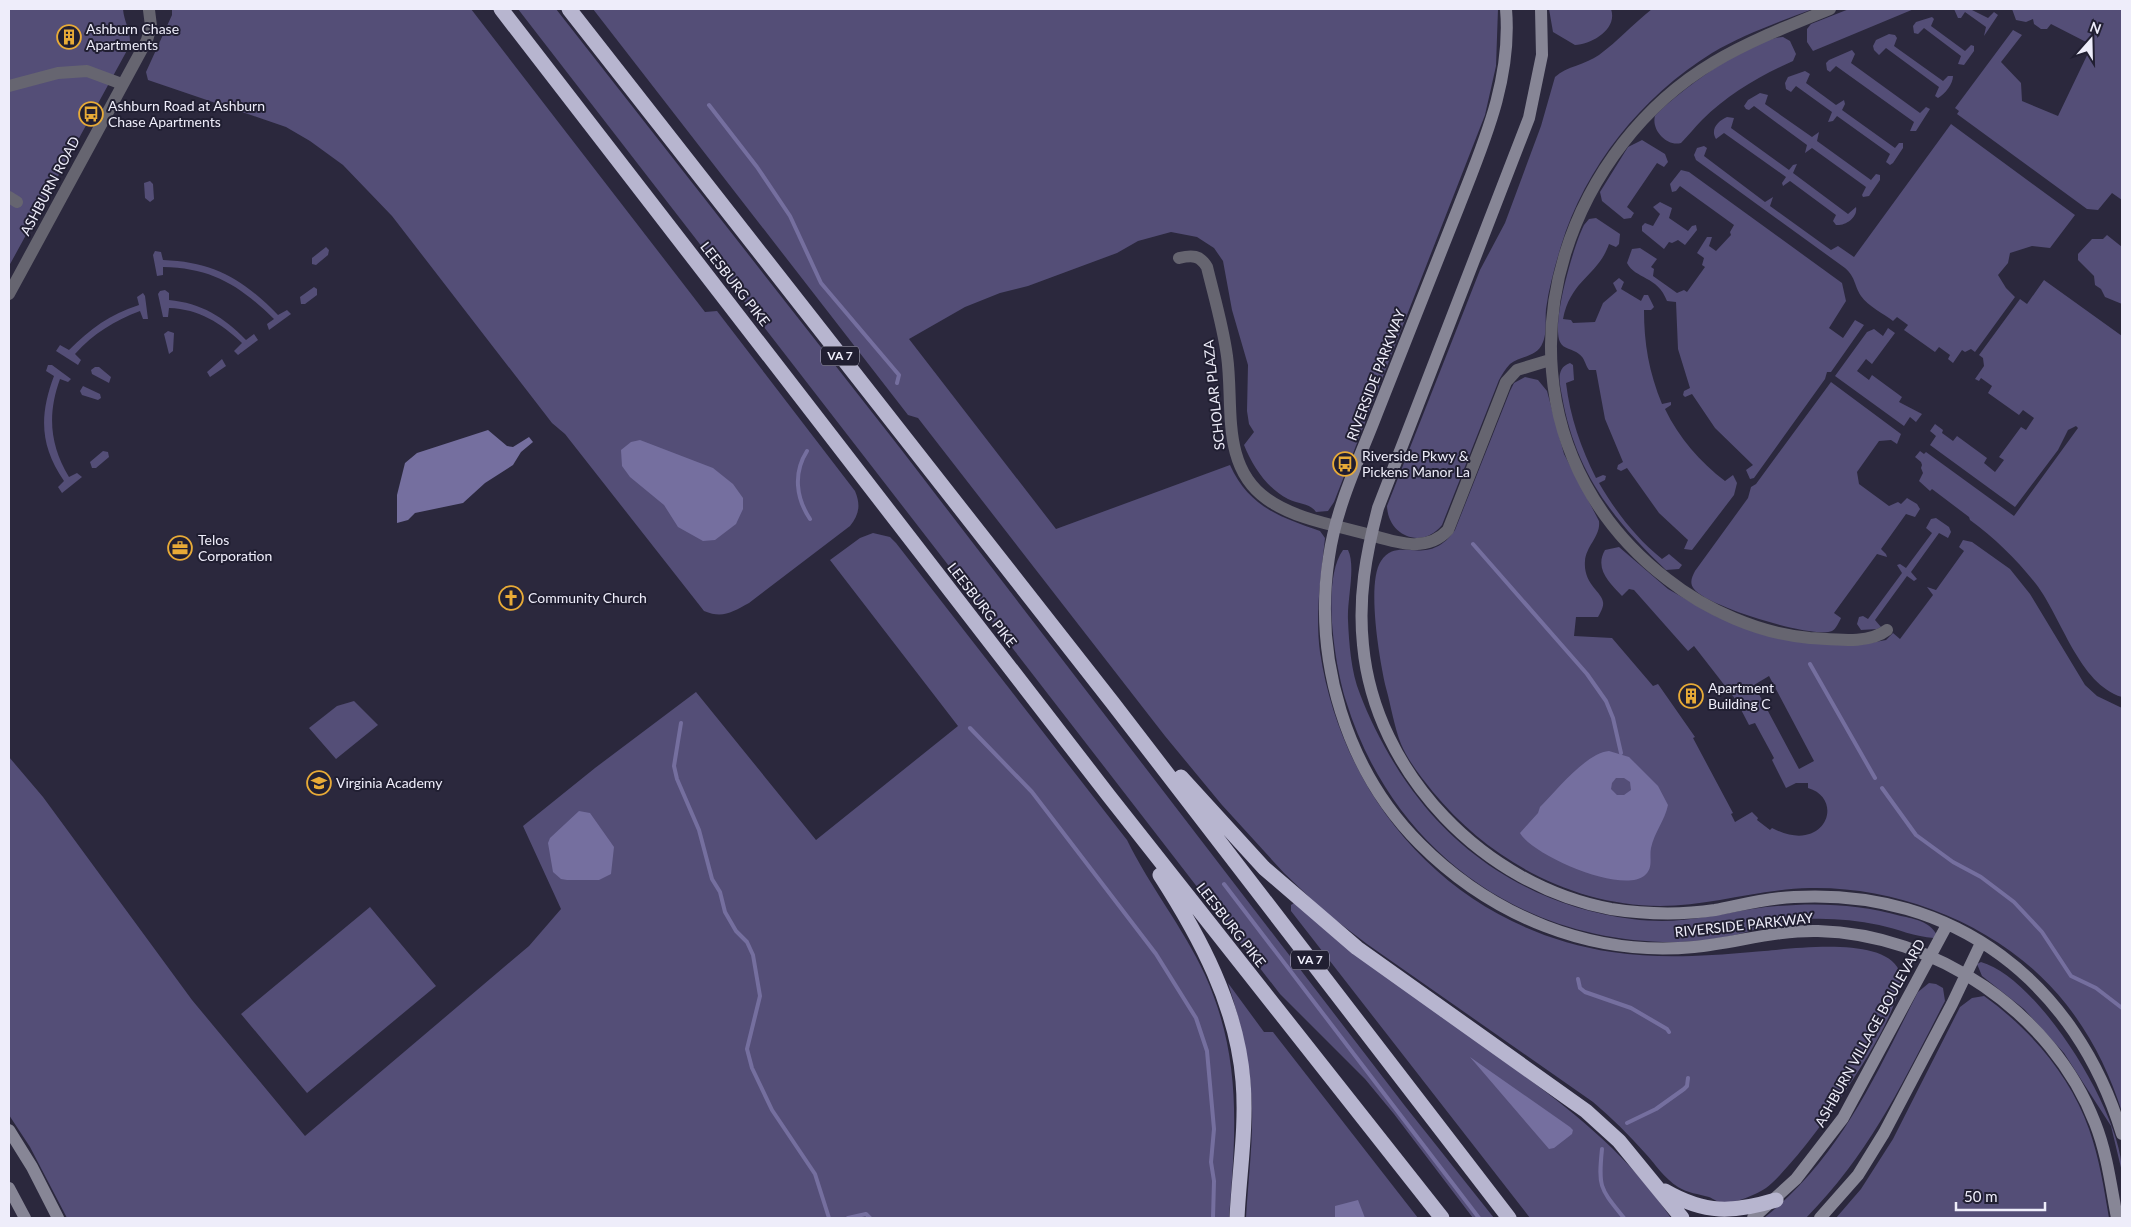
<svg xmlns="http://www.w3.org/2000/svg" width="2131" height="1227" font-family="Lato,sans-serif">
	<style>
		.green { fill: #544e77; fill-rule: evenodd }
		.water { fill: #756f9f; fill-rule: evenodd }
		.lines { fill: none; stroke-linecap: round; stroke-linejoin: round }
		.stream { stroke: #756f9f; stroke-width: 4 }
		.street { stroke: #666570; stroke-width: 12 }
		.secondary { stroke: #878696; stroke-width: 12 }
		.highway { stroke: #b7b5cf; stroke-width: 15 }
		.labels { text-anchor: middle; stroke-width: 4; stroke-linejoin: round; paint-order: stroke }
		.shield { fill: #211f32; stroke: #b0afbe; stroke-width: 1 }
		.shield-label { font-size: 12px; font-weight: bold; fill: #eeedfa }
		.poi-label { font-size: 14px; fill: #eeedfa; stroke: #211f32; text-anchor: start }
		.street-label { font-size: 14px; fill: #eeedfa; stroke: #211f32 }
	</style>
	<rect width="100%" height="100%" fill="#2b283d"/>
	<path class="green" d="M9,9H123C124,22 131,31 130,45L9,266Z
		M172,9H471L705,312L717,311L855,491C861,505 859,515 850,526L749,603C732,612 723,619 704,611L565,434L552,423L392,216L343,165L310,141L286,127L148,80L146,72L172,15Z
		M518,9H556L900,448L1405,1106L1494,1218H1473L1394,1114L1365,1079L1280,994Z
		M593,9H1498L1496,66L1485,115L1334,502L1328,511L1316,512C1310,503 1298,504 1288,499C1267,488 1253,467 1244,445L1254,432L1249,424L1247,411L1248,365L1232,310L1223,261L1214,248L1197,237L1171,232L1138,241L1117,253L1028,286L1000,293L965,307L909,339L1056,529L1230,465C1249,507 1280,517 1320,531L1325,538C1321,576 1315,614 1320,652C1343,805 1456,929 1612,952C1639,956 1665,957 1692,956C1712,955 1732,954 1752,952C1784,950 1882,934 1899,970C1915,1005 1797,1166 1766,1188C1755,1195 1735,1204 1721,1202C1717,1202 1714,1199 1709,1197C1698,1194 1688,1193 1678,1187C1664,1178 1656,1165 1645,1153C1629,1135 1612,1118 1593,1102L1367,944L1325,912L1284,873L1222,805L1165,736L918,418L908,415Z
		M1549,9H1611C1618,29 1592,44 1575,45L1553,32Z
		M1652,9H1813C1779,22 1744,34 1712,53C1642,96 1585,167 1561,246C1555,266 1549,287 1546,309C1545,319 1547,333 1543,342C1537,358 1521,355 1510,364C1505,369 1502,375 1499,380L1442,525C1422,550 1388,536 1387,506L1480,270L1505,223L1541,126L1555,77C1567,66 1585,65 1599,55C1618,41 1634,23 1652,9Z
		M1849,9H1914L1813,51L1807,42V29L1811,24Z
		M1954,9H1970L1988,18L1994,12L1998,15L1984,36L1986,27L1965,12L1961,18H1958Z
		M2012,9H2122V200L2112,193L2098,210L2087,209L1957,114L1959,111L1955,108L2013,30L2022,35L2001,62L2021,83L2022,101L2058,116L2092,45L2051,24L2047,29H2041L2034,24L2033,19L2026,22L2016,20Z
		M1932,17L1934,19L1931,26L1965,51L1971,45L1974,46V51L1964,65L1958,64L1961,56L1924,28L1918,34L1914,33L1913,26L1916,22Z
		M1889,34L1895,35L1897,38L1894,46L1943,81L1948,76H1953C1953,84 1945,94 1938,98L1935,96L1939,87L1886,48L1879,55L1874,50L1873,46L1876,40Z
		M1783,37L1790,41L1796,54L1793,61C1759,76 1728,94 1702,120C1694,128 1688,136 1681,143C1667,147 1651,130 1655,116C1678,92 1749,39 1783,37Z
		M1852,50L1855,54L1851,63L1920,113L1926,107L1930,109L1916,131H1910L1914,122L1836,66L1830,72L1827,70L1826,63L1829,60Z
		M1805,71L1810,74L1806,83L1836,105L1844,100L1845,104L1842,110L1895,148L1899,143H1903V148L1893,163L1890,165L1886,162L1890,154L1837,116L1833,121L1828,122L1832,112L1796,86L1791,92L1786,89L1785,83L1788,77Z
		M1760,93L1768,95L1765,104L1812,137L1819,132L1817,141L1871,180L1876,174L1880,175V180L1869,196L1863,197L1862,195L1866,187L1812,148L1805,153L1807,145L1754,106L1749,110L1746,109L1744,106L1748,100Z
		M1727,117L1734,118L1731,128L1789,170L1793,165L1797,164L1793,173L1848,214L1856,207C1858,217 1846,226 1836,225L1833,221L1836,215L1790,181L1783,186L1782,183L1786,177L1724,133L1716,139C1710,129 1718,121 1727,117Z
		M1951,124L2075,215L2050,248L2032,246L2010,253L2008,263L1998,275L2006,288L2015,297L1975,352L1971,349L1965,352L1962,350L1953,363L1948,359L1950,355L1939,347L1935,352L1904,330L1908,325L1897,317L1893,321C1884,314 1868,306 1861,296C1854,285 1856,278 1845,268L1696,160L1694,155L1697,148L1704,146L1707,148L1704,156L1765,202L1773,197L1770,206L1831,250L1838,246L1854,257Z
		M1642,140L1665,154L1668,162L1664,167L1657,163L1627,207L1634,213L1631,218L1624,219L1602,201L1600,192L1628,147Z
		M1681,170L1689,172L1842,283L1846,301L1829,328L1843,338L1855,320L1864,325L1831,372H1827L1825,379L1754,478L1750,479L1746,470L1753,465L1715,428L1692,394L1685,397L1683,395L1684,391L1690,388L1678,349L1676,302L1667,301C1658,276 1635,279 1627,263L1632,249L1640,248L1657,259L1651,267L1654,269L1653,276L1677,293L1684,290L1687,292L1705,267L1702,265L1704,258L1697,253L1707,237H1712L1709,246L1716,251L1731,235L1730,232L1734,225L1680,186L1676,191L1672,192L1670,184Z
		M150,181L153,184L154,199L150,202L145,198L144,183Z
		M1660,202L1672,208L1669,218L1688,231L1692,226L1696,225L1697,230L1685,245L1678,240L1672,243L1669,242L1664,249L1642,231V226L1645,223L1653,226L1660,214L1653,207Z
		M1596,218L1620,234L1619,244L1616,247L1609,244C1598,276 1571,279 1563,319L1571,320L1573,323L1595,322L1603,303L1617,291L1613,283L1619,278L1624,282L1621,289L1641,301L1644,295H1648L1654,307L1651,310H1644C1644,344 1649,372 1662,404L1671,402V405L1665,409C1679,438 1700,462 1725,481L1733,475L1737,483L1734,495L1692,550L1684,549L1688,540L1659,513L1627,468L1621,471L1617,469L1618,465L1623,462L1605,419L1596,370H1589C1585,365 1585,358 1579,354C1573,349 1563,349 1560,342C1551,323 1574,244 1584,225L1589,219Z
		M2107,235L2122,247V304L2105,297L2101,289L2095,285L2094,276L2078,260V254L2092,239H2103Z
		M326,247L329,250L328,255L316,265L312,264V258Z
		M155,251L161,252L163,260C214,262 243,279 278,315L287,310L291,314L269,330L267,324L274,319C239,285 212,268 163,267V275L157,276L153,255Z
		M2044,280L2122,336V697C2079,684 2062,618 2036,584C2017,560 1995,538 1970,520L1969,517L1932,489L1930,491L1919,481L1923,473L1921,468L1922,465L1921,462L1915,457L1920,451L1924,454L1926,452L2014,516L2078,428L2076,426L2068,430L2058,450L2015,507L1930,445L1936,436L1930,431L1935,424L1943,430L1942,433L1953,441L1957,436L1987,458L1984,463L1995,472L2004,460L1999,457L2021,427L2026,430L2034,418L2023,410L2019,415L1988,393L1992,386L1981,378L1979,381L1975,379L1984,366L1983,358L1979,355L2020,299L2027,304Z
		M314,287L317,289V295L305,304H301L300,297Z
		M165,290L169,293V300C201,303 224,317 246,340L254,334L258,340L238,355L234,351L242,343C221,323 199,309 169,308L168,317H163L158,294L160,291Z
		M143,293L145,296L148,319H143L140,311C114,321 94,333 75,354L81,360L78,365L56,351L60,345L69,350C90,329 110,314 139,305L137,297Z
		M1888,328L1895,333L1872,364L1866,359L1857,371L1869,380L1872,375L1902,397L1899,402L1922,414L1916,422L1910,417L1904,426L1835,376L1867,332L1874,329L1883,336Z
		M168,331L174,333L173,351L169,354L164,334Z
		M222,359L226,366L210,377L207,372Z
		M1570,363L1573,365L1574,380L1566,383C1570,417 1581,448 1596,478L1603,475L1606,476L1605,480L1599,483C1616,512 1636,538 1662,559L1669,554L1682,565L1679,569L1666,570C1612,519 1575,471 1562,396C1560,384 1555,368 1570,363Z
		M48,365H52L71,379L68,382L60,379C47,415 50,445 69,477L77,473L82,477L62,493L58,487L64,481C40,446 39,416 54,376L46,371Z
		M95,367H99L111,377L109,383L92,374L91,370Z
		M1525,377L1538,380L1547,391L1564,454L1599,521C1601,536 1586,546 1585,561C1583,584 1602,592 1603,602C1604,607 1600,613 1598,617H1576L1574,636L1612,638L1653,686L1658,684L1695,737L1693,738L1733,813L1731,814L1735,822L1752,812L1758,818L1757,820L1770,830L1772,828C1825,856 1846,799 1808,788V783H1796L1786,788L1772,760L1774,758L1755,723L1749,725L1736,700L1694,646L1688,651L1634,590L1629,589L1622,596C1610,583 1594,569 1605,550L1619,547L1668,589L1717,617L1859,645L1886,640L1893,633L1900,639L1933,595L1927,587L1936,590L1964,551L1959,547L1963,540L1972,542L2010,569L2030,594L2085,685L2097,696L2122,708V1112C2109,1072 2092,1037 2066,1004C2007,929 1904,886 1810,888C1759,889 1710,906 1660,906C1571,905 1489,860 1433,792C1422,778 1408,761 1401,744C1394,726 1391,706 1386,688C1380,663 1366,583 1381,561C1399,534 1427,570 1455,530L1510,391L1514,383ZM1769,676L1814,761L1799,769L1754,685Z
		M1831,382L1901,434L1897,444L1891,440L1879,441L1857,472L1859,484L1889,506L1898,502L1901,504L1907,498L1917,504L1920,509L1915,517L1906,514L1881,549L1886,554L1887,557L1877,554L1834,613L1841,618C1839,622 1836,629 1832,631C1813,639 1706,606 1694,589C1689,583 1692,577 1695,571L1748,498L1751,487L1756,484Z
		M83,386L100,394L101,398L98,400L82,395L80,391Z
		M103,451L108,452L109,457L96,468H92L90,462Z
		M1936,518L1949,527L1951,532L1948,538L1939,533L1911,572L1917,579L1914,581L1907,576L1875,620L1881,627L1877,629L1861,630L1857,624L1859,617L1863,616L1868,619L1902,573L1897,565L1900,564L1906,568L1932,533L1926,528L1931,519Z
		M873,533L890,537L896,543L1127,840C1150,887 1183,927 1205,975C1242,1057 1236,1131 1229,1218H67L30,1147L9,1115V757L43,797L192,1000L305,1136L529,946L561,909L523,826L595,768L696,692L816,840L958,726L830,560L860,538Z
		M1343,550H1348C1356,566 1347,600 1348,620C1349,643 1351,672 1360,694C1372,727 1397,772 1419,799C1471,866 1548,909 1632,919C1678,925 1708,916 1752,909C1802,902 1852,902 1901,916C1915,919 1929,921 1937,935L1934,938C1915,937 1898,929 1879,925C1855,920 1831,918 1807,919C1782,919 1759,929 1735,935C1718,939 1698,941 1680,942C1523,945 1392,851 1346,701C1335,666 1321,580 1343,550Z
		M354,701L378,725L336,759L309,728L337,706Z
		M1294,903C1348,945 1402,987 1457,1027C1535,1084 1616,1136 1671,1218H1530L1291,911V905Z
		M370,907L436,986L307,1093L241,1014Z
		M1981,962C2039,978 2122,1114 2122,1172L2111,1126L2064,1053L2024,1009L1982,976L1977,964Z
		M1228,983L1264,1032H1273L1418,1218H1246C1248,1182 1253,1144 1252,1107C1251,1064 1241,1024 1228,983Z
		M1929,983L1936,984L1943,988L1945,1001C1903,1082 1871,1152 1806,1218H1764C1841,1156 1874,1078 1918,992Z
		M1984,996C2030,1029 2070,1075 2089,1129C2099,1157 2104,1188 2109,1218H1836L1861,1189L1893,1139L1960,1007L1972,998Z"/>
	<path class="water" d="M488,430L507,446L513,447L529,437L533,442L521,452L513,465L485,483L463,503L415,513L408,520L397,523V495L405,463L417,453Z
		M640,440L713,468L733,484L743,498V509L736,524L715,540L703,541L678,527L664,505L630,477L622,466L621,450L631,442Z
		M1609,751L1629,757L1658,786L1668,805C1665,820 1654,833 1651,848C1649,858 1654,868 1644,876C1621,894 1532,855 1520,833L1538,813L1540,807C1556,791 1586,753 1609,751ZM1616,778H1624L1630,782L1631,790L1624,795H1617L1611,789L1612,783Z
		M579,811L590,813L614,847L611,874L599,880H567L561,879L553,872L548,843L550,838Z
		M1470,1057L1570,1127L1573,1130L1572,1134L1554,1148L1549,1149Z
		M1358,1200L1365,1218H1335V1206Z"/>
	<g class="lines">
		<path class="stream" d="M709,105L757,167L790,216L821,283L899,375L897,383
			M807,451C793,473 796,498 810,519
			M1473,544L1587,674L1606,701L1613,718L1621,753
			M1810,664L1875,778
			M681,723L674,766L677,779L699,830L712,879L720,892L725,912L736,931L747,942L753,955L760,996L747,1049L752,1068L772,1110L815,1174L829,1218
			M970,728L1032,792L1156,954L1196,1018L1207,1051L1214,1129L1211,1162L1214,1181L1213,1218
			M1882,788L1916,835L1953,862L1981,877L2014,902L2042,932L2071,976L2096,988L2122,1008
			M1224,884L1479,1218
			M1578,979L1580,988L1585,992L1631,1008L1667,1029L1669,1032
			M1627,1123L1656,1109L1684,1089L1687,1086L1688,1078
			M1602,1149C1598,1188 1600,1188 1624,1218
			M848,1218L866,1214L870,1218"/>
		<path class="street" d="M1830,9C1746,43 1682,67 1623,143C1517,280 1525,470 1667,579C1706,610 1760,634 1810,638C1833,639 1868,645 1887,630
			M9,86L58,73L87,71L122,84
			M9,197L17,202
			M1179,258C1192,255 1200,255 1207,267C1214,296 1223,326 1227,356C1234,405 1220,466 1267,499C1295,519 1334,525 1367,534C1395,542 1426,554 1448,530L1506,382L1517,370L1550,360
			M9,294L147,40L151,26L149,10"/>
		<path class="secondary" d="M1506,9C1512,79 1484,142 1459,206C1431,275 1404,344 1377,413C1359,460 1336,507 1329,557C1313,659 1346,770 1420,844C1492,916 1591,957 1694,947C1735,943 1776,930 1818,931C1935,934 2052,1012 2095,1123C2107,1153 2111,1186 2117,1218
			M1541,9L1542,55L1529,118L1378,508C1366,554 1358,597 1363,645C1375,774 1485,886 1611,909C1644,914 1681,915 1715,910C1741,905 1767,898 1794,897C1955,888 2076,983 2122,1134
			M9,1130L32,1167L58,1218
			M9,1188L25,1218
			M1753,1218L1796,1179L1843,1118L1947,925
			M1820,1218L1858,1175L1884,1133L1952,1004L1981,943"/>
		<path class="highway" d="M501,9L1109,796L1442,1218
			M569,9L1112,702L1509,1218
			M1181,777L1264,868L1357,948L1586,1111L1619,1141L1682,1218
			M1160,875C1200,937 1237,1006 1243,1081C1247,1126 1239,1174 1237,1218
			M1665,1191C1705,1214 1733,1213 1776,1200"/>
	</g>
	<defs>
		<g id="building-ring" transform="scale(1.25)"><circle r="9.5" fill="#211f32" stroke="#e8ab37" stroke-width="1.5"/><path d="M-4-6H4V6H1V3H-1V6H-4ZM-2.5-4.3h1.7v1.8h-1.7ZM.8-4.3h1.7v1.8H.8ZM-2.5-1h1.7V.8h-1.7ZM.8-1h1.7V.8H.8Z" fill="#e8ab37"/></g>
		<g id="bus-ring" transform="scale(1.25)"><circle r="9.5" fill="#211f32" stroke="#e8ab37" stroke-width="1.5"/><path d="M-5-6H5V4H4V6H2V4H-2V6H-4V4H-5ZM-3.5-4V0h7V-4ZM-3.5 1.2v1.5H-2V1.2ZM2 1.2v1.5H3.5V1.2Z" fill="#e8ab37"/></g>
		<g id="office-ring" transform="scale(1.25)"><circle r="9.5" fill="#211f32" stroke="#e8ab37" stroke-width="1.5"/><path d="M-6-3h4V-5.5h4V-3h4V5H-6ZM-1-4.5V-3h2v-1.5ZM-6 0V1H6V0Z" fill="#e8ab37"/></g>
		<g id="church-ring" transform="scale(1.25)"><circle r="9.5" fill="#211f32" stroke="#e8ab37" stroke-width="1.5"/><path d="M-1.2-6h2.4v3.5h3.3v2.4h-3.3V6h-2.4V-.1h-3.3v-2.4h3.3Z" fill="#e8ab37"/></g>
		<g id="school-ring" transform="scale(1.25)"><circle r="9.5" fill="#211f32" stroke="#e8ab37" stroke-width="1.5"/><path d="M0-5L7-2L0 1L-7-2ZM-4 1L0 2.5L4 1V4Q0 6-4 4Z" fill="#e8ab37"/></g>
	</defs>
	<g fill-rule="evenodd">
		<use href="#building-ring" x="69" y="37"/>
		<use href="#bus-ring" x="91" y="114"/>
		<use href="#bus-ring" x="1345" y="464"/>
		<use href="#office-ring" x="180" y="548"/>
		<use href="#church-ring" x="511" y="598"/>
		<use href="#building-ring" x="1691" y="696"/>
		<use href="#school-ring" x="319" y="783"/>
	</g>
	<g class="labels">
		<g class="shield">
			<rect x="821" y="346.5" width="38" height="19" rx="4"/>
			<rect x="1291" y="950.5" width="38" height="19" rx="4"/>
		</g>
		<g class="shield-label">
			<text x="840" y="360">VA 7</text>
			<text x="1310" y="964">VA 7</text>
		</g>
		<g class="poi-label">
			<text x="86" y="34">Ashburn Chase<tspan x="86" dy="16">Apartments</tspan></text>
			<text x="108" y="111">Ashburn Road at Ashburn<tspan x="108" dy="16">Chase Apartments</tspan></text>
			<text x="1362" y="461">Riverside Pkwy &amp;<tspan x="1362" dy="16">Pickens Manor La</tspan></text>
			<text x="198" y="545">Telos<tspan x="198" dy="16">Corporation</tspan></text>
			<text x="528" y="603">Community Church</text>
			<text x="1708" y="693">Apartment<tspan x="1708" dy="16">Building C</tspan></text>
			<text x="336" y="788">Virginia Academy</text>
		</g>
		<g class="street-label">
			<text transform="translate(50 186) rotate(-62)" y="5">ASHBURN ROAD</text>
			<text transform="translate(735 284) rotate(52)" y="5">LEESBURG PIKE</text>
			<text transform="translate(1376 375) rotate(-69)" y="5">RIVERSIDE PARKWAY</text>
			<text transform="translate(1214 395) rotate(-96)" y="5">SCHOLAR PLAZA</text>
			<text transform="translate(982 605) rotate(52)" y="5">LEESBURG PIKE</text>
			<text transform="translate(1231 925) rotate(52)" y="5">LEESBURG PIKE</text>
			<text transform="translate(1744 925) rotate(-6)" y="5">RIVERSIDE PARKWAY</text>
			<text transform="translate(1870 1033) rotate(-61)" y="5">ASHBURN VILLAGE BOULEVARD</text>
		</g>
	</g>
	<rect width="2131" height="1227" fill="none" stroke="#eeedfa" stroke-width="20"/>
	<g transform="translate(2091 40) rotate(20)" stroke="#211f32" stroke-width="4" paint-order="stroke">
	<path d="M0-4L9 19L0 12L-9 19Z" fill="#eeedfa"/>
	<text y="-8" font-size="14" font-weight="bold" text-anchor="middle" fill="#eeedfa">N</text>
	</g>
	<path d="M1956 1202v8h89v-8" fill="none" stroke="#eeedfa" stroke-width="2.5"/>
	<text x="1964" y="1202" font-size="15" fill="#eeedfa" stroke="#211f32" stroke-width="4" paint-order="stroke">50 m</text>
</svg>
